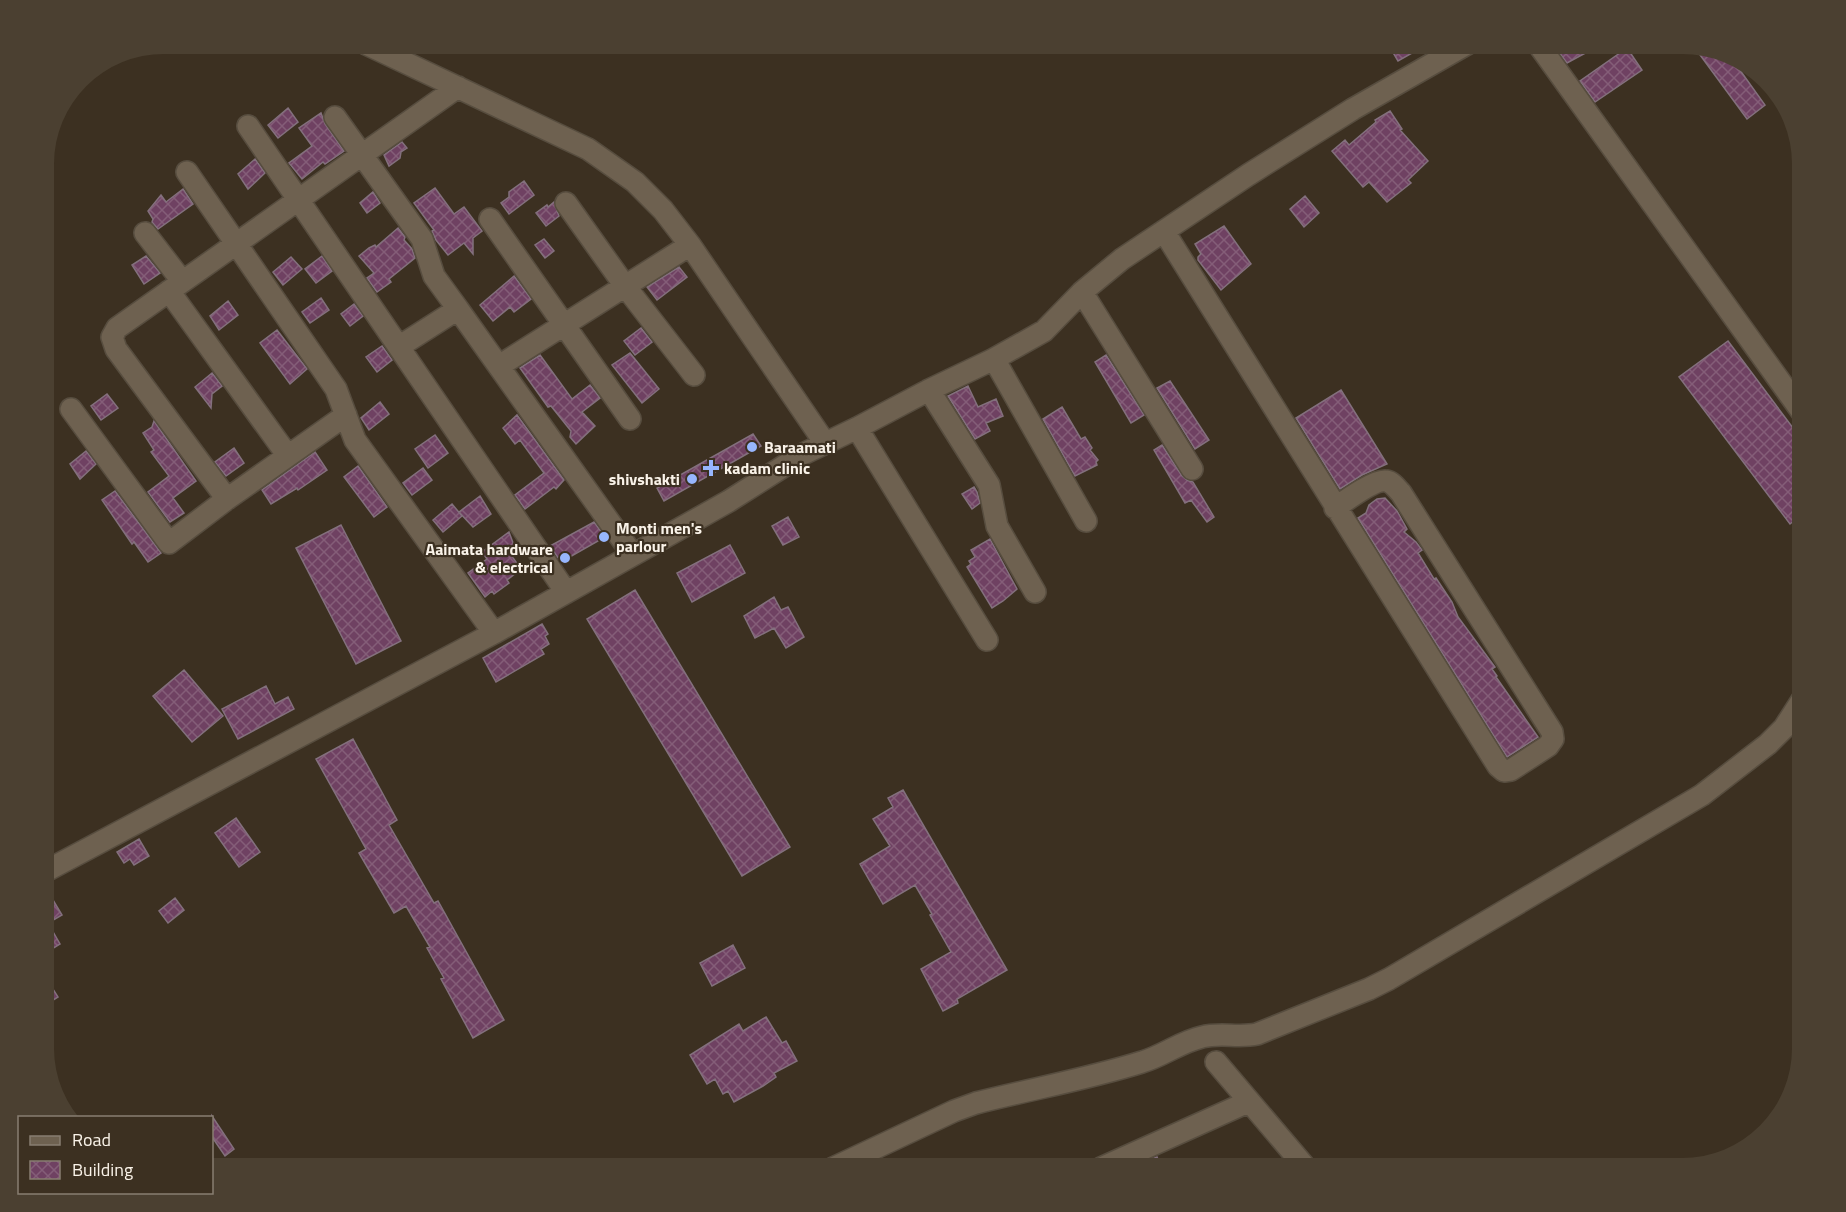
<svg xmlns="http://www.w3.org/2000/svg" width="1846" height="1212" font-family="'Titillium Web',sans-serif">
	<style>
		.building { fill: url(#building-cross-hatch); stroke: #83707d; stroke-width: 1.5 }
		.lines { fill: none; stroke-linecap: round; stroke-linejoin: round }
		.minor-casing { stroke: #574d3f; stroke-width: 24 }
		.minor { stroke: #6e6150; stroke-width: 21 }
		.poi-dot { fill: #97b6fd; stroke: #3c3021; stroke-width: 2 }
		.labels { text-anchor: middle; stroke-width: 4.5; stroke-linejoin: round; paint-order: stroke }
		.poi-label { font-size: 16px; font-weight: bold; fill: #faf3e9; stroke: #3c3021; text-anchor: start }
	</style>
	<defs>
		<pattern id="building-cross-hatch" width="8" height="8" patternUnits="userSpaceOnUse" patternTransform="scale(1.5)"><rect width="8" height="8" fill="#6f4162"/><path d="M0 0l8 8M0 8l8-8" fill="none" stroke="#845d78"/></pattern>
	</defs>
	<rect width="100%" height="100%" fill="#3c3021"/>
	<path class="building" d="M1388,44H1428L1398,61Z
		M1553,44H1602L1567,63Z
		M1627,48L1642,70L1595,102L1580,81Z
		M1695,48L1732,59L1765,105L1747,119Z
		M288,108L298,122L278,138L268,125Z
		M1390,111L1402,129L1400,130L1428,161L1408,180L1411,183L1387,202L1369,182L1363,187L1332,151L1345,140L1349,145L1376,122L1375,120Z
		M321,113L325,124L344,151L325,164L323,162L302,179L289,163L312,146L299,128Z
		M402,142L407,148L401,152L400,158L389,166L384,155Z
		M255,159L265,173L248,189L238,174Z
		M524,181L534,195L509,214L501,203L509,197V192Z
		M435,188L454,214L464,207L482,231L473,238V254L464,243L448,255L436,240L432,231L434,230L414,203Z
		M183,189L193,204L158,229L152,222L153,219L148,211L161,195L166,202Z
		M373,192L380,203L367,213L360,203Z
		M1305,196L1319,213L1304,227L1290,209Z
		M554,202L559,216L546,226L536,213L547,205L548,207Z
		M1224,226L1251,264L1221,290L1198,260V257L1201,254L1195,244Z
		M398,228L405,237L404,240L412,249L415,258L389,279L391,282L377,292L367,278L374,273L359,256L369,248L375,245L376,247Z
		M544,239L554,251L545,258L535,245Z
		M146,256L160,273L144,284L132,265Z
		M322,256L332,271L316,283L305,269Z
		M291,257L302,269L283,285L273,272Z
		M679,267L687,277L657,300L647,287Z
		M514,276L531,299L514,312L510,307L493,321L480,305Z
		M321,298L329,310L310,323L302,312Z
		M228,301L238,315L219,330L210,316Z
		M354,304L363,316L350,326L341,314Z
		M641,328L652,342L635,355L624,341Z
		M277,330L307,369L290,384L260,343Z
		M1728,341L1802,440V514L1790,524L1679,377Z
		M382,346L392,360L377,372L366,357Z
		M630,353L659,389L642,403L612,365Z
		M540,355L572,399L590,385L600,398L582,412L595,426L576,444L570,437L571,431L551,406L548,407L520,368Z
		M1106,355L1144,415L1131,423L1095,362Z
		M212,373L222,386L212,394L211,408L195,387Z
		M1170,381L1209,440L1195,449L1157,388Z
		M968,386L978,407L996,399L1003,416L986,423L990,431L975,439L948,396Z
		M1341,390L1387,464L1362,475L1340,489L1296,418Z
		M107,394L118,408L101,420L91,406Z
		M380,402L389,414L369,430L361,418Z
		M1062,407L1081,439L1085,437L1092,448L1090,450L1098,460L1096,462L1097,465L1075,476L1043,419Z
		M517,415L564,480L556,489L554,487L525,509L515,495L544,473L520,440L515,444L503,428Z
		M154,421L196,481L173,498L184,513L170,522L148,492L169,476L151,452L154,450L143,433L152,427Z
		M753,434L761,446L664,501L657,488Z
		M435,435L448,453L428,468L415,449Z
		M1162,445L1182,476L1187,480L1193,482L1214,517L1207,522L1191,500L1185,503L1154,450Z
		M234,448L244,463L226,476L215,462Z
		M86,451L96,464L80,479L70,464Z
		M315,452L327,470L298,490L297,488L271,504L262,490Z
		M358,466L387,507L374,517L344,477Z
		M423,468L432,480L412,495L403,483Z
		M974,487L977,492L980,503L972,509L962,494Z
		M115,491L161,553L148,562L134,542L132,544L102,500Z
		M480,496L491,514L473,527L459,512Z
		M1385,498L1397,511L1407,529L1404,532L1416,542L1422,550L1418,553L1434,579L1436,578L1452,602L1458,617L1495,667L1492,669L1497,676L1496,677L1538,737L1507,757L1358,518L1366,513L1369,505L1377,499Z
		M452,504L462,516L443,532L433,520Z
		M788,517L799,537L783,545L772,526Z
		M594,522L605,537L561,562L550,546Z
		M341,525L401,641L356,664L296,548Z
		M509,532L516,551L511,555L521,569L507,580L509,583L494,594L492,591L485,597L468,573L487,559L482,552Z
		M990,539L1017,589L1003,601L992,608L967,567L971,564L969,561L975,557L971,550Z
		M730,545L745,573L692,602L677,573Z
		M635,590L790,847L742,876L587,619Z
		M774,597L781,610L788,607L804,637L786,648L774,628L755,638L744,616Z
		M542,624L548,634L545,636L549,644L541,649L544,654L496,682L483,658Z
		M184,670L223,716L192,742L153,696Z
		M266,686L275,704L288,697L294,709L238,739L222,709Z
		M353,739L397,820L389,825L434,903L438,901L504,1020L473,1038L441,979L444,978L427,948L430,947L406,906L394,913L359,853L366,849L316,759Z
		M903,790L1007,970L957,999L958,1003L943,1011L921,969L951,952L930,915L932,914L915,885L883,904L860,864L890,846L873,819L893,807L888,798Z
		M236,818L260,852L239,867L215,833Z
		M139,839L149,856L134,865L130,859L124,863L117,852Z
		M44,885L62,915L48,923L60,944L44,954Z
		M175,898L184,910L168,923L159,911Z
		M733,945L745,968L712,986L700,963Z
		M44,975L58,997L44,1006Z
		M766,1017L782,1043L786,1041L797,1061L774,1073L776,1077L763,1086L734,1102L728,1091L723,1094L715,1079L707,1084L690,1055L739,1024L743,1031Z
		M212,1116L234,1149L225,1156L212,1137Z
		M1157,1157L1162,1168H1131Z"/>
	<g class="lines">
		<g class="minor-casing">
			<path id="minor" d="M366,44L588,149L635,182L663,210L690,245L825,443
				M1538,44L1802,412
				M335,117L422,239L434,276L458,309
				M248,126L566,592
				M187,172L336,389L355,440L494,633
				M566,203L625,286L694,375
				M490,219L630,419
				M145,233L182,281
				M1165,233L1498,766L1504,771L1511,770L1548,746L1553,739L1552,732L1401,493C1397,489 1393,482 1386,481C1375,479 1345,501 1335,508
				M169,291L288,456
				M1082,292L1192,469
				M400,346L458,309L633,555
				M994,359L1086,521
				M499,366L690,245
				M929,390L989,485L997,526L1035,592
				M71,409L169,543L227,499L346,415
				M857,428L987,640
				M227,499L116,349L112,337L117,328L458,87
				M44,872L494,633L729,501L803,454L857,428L929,390L994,359L1044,331L1082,292L1122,259L1248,175L1353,109L1467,44
				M1216,1062L1306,1168
				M833,1168L954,1111L976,1103C1031,1089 1088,1079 1142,1062C1163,1056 1180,1042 1202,1037C1220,1032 1238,1038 1257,1034L1369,989L1389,979L1702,795L1768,744L1784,728L1802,700
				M1101,1168L1248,1102"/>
		</g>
		<use href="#minor" class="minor"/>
	</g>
	<g class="poi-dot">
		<circle cx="752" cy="447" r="6"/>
		<path d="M708 459h6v6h6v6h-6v6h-6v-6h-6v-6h6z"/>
		<circle cx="692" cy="479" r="6"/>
		<circle cx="604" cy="537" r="6"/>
		<circle cx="565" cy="558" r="6"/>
	</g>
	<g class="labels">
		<g class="poi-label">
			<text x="764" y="453">Baraamati</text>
			<text x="724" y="474">kadam clinic</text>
			<text x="680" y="485" text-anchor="end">shivshakti</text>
			<text x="616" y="534">Monti men's<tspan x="616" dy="18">parlour</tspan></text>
			<text x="553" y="555" text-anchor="end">Aaimata hardware<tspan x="553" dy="18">&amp; electrical</tspan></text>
		</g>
	</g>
	<path d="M0 0H1846V1212H0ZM164 54H1682A110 110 0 0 1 1792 164V1048A110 110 0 0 1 1682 1158H164A110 110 0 0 1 54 1048V164A110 110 0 0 1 164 54Z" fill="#4b4031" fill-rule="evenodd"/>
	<rect x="18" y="1116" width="195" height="78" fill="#3c3021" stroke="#887e71" stroke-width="1.5"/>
	<rect x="30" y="1136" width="30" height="9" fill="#6e6150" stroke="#887e71" stroke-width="1.5"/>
	<text x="72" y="1146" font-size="18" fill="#faf3e9">Road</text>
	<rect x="30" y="1161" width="30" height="18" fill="url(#building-cross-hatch)" stroke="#887e71" stroke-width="1.5"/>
	<text x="72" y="1176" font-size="18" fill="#faf3e9">Building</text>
</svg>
